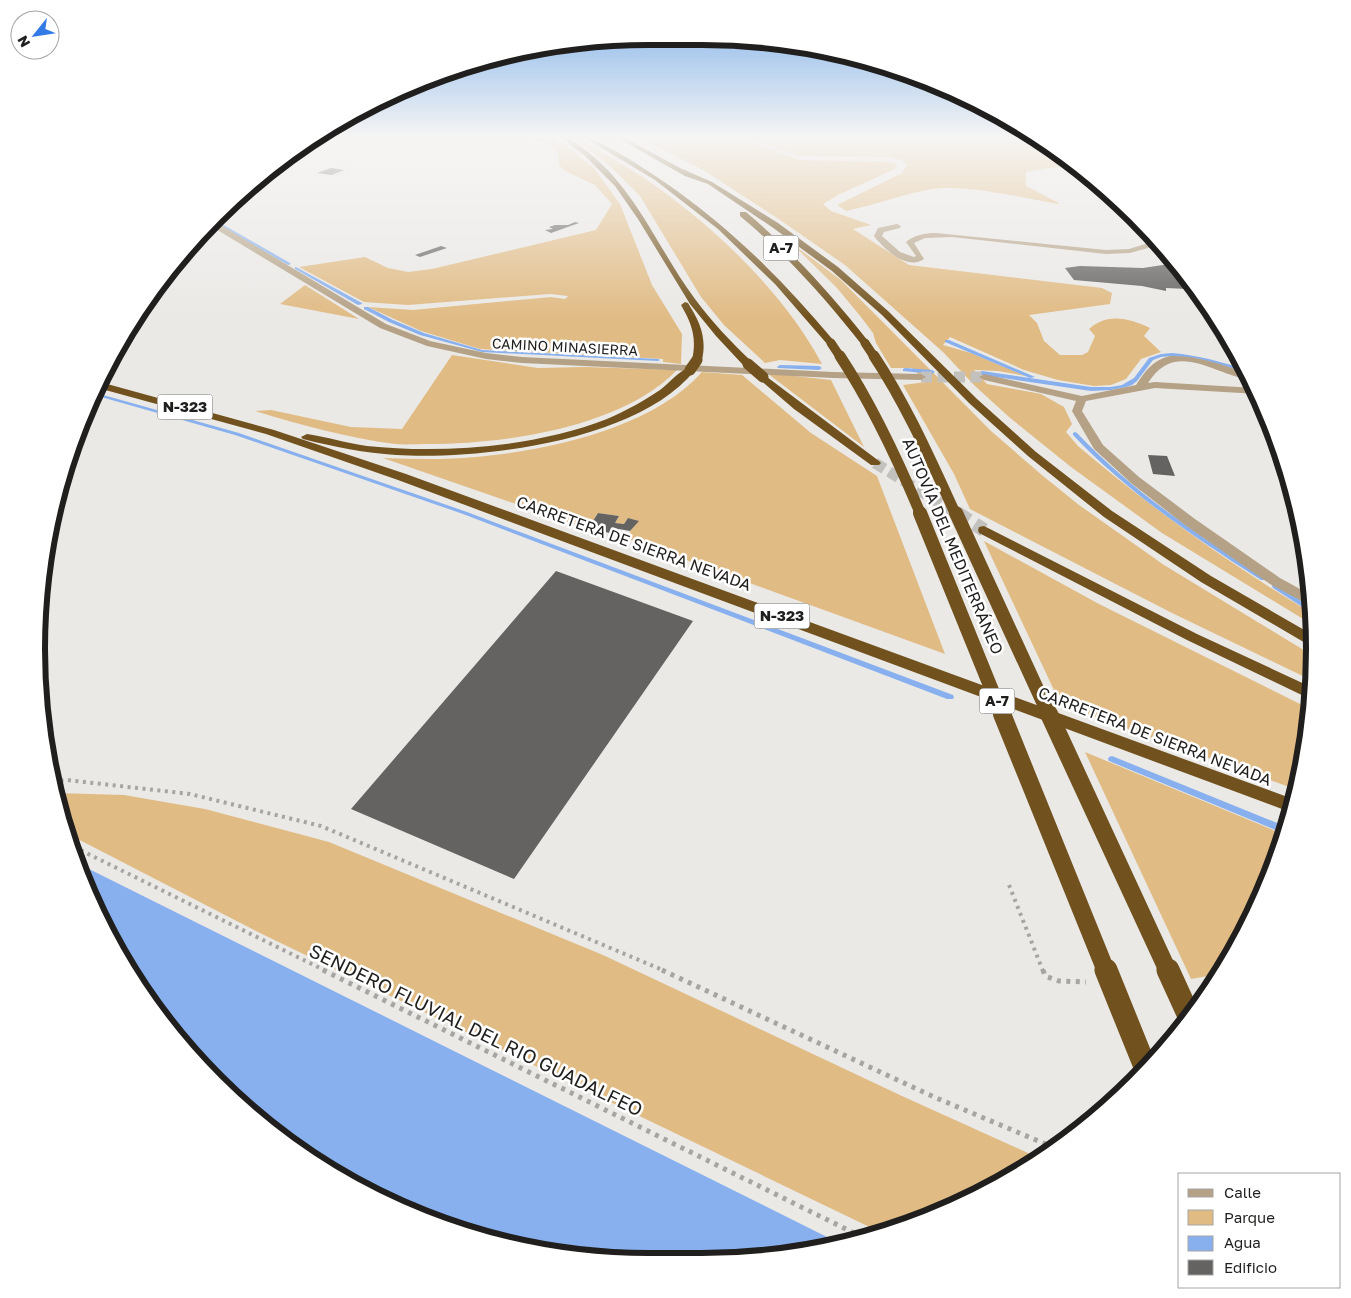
<svg xmlns="http://www.w3.org/2000/svg" width="1351" height="1298" font-family="'Golos Text',sans-serif">
	<style>
		.green { fill: #e0bb84 }
		.water { fill: #88b0ee }
		.lines { fill: none; stroke-linecap: round; stroke-linejoin: round }
		.stream { fill: #88b0ee; fill-rule: evenodd }
		.building { fill: #656361 }
		.minor-tunnel { stroke: #c2c1be; stroke-width: 11; stroke-dasharray: 11 5.5; stroke-linecap: butt }
		.highway-tunnel-far1 { stroke: #c2c1be; stroke-width: 11; stroke-dasharray: 11 5.5; stroke-linecap: butt }
		.highway-tunnel { stroke: #c2c1be; stroke-width: 14; stroke-dasharray: 14 7; stroke-linecap: butt }
		.path-far2 { stroke: #a7a5a3; stroke-width: 1; stroke-dasharray: 1 2; stroke-linecap: butt }
		.path-far1 { stroke: #a7a5a3; stroke-width: 4; stroke-dasharray: 3 4.5; stroke-linecap: butt }
		.path { stroke: #a7a5a3; stroke-width: 5; stroke-dasharray: 4 5.5; stroke-linecap: butt }
		.minor { fill: #b5a286; fill-rule: evenodd }
		.highway { fill: #71521e; fill-rule: evenodd }
		.highway-bridge-far4 { stroke: #71521e; stroke-width: 9 }
		.highway-bridge-far3 { stroke: #71521e; stroke-width: 11 }
		.highway-bridge-far2 { stroke: #71521e; stroke-width: 14 }
		.highway-bridge-far1 { stroke: #71521e; stroke-width: 18 }
		.highway-bridge { stroke: #71521e; stroke-width: 23 }
		.labels { text-anchor: middle; stroke-width: 5; stroke-linejoin: round; paint-order: stroke }
		.far-street-label { font-size: 14px; fill: #201f1e; stroke: #fff }
		.shield { fill: #fff; stroke: #636262; stroke-width: 1 }
		.shield-label { font-size: 15px; font-weight: bold; fill: #201f1e }
		.street-label { font-size: 16px; fill: #201f1e; stroke: #fff }
		.near-street-label { font-size: 19px; fill: #201f1e; stroke: #fff }
		.rim { fill: none; stroke: #201f1e; stroke-width: 6 }
	</style>
	<rect width="100%" height="100%" fill="#ebe9e6"/>
	<path class="green" d="M530,138H554L558,140L594,168L620,204L652,285L682,334L681,364L663,362V359L480,349L421,331L368,307L413,310L551,297L565,299L568,296L550,294L408,305L364,302L299,267L365,257L388,268L408,272L432,269L596,230L612,204L595,185L565,171L559,165L558,152L551,145Z
		M640,138H738L800,160L893,162L897,165L895,169L838,195L823,204L831,211L871,225L853,229L909,265L1102,288L1112,293L1110,304L1029,315L1037,323L1044,341L1060,355H1082L1088,352L1095,336L1089,329C1109,312 1130,319 1150,328L1144,336L1161,352L1141,359L1126,379L1111,385L1094,386L1058,380L1024,370L950,337L943,345L971,353L1026,376L998,371L974,370L987,384L1041,394L1064,407L1072,424L1066,432L1078,446C1152,509 1230,564 1313,614V625L1162,533L1071,467L1009,417L975,386L943,352L845,265L783,222L705,171Z
		M748,138H1035L1078,168L1055,167L1026,172V186L1059,203L1058,204C1023,198 967,184 932,189C903,194 875,205 846,211L837,205L902,173L907,165L902,160L888,157L798,156Z
		M578,140C670,184 774,274 822,364L780,360L765,363L724,325L701,297L640,196L611,167Z
		M790,242L841,280L991,431L1043,476L1079,505L1164,565L1312,655L1311,680L1170,612L970,509L954,474L903,385L926,382L912,368H891L876,343L873,333L861,317L837,288Z
		M305,285L359,319L280,304Z
		M452,355L538,368L586,367L677,370C622,427 506,444 429,444C418,444 406,445 395,444C348,438 301,425 255,411L271,410L351,427L402,429Z
		M702,372L742,375L811,433L877,476L945,654L631,540L630,531L638,521L628,518L624,524L615,523L619,516L598,513L588,529L383,458C414,459 444,460 475,457C547,451 653,428 702,372Z
		M767,373L831,380L864,447Z
		M984,541L1099,604L1310,709V729L1295,789L1061,705Z
		M1085,752L1285,835L1282,846L1233,955L1219,974L1191,979Z
		M55,793L124,795L205,809L329,842L603,955L902,1096L1039,1158L973,1198L882,1233L262,934L68,834L57,808Z"/>
	<path class="water" d="M81,865L841,1244L742,1260H609L490,1241L378,1198L276,1135L188,1053L118,955Z"/>
	<g class="lines">
		<path class="stream" d="M215,220L290,263L291,264L288,265L213,222Z
			M296,267L362,303V304L358,305L295,269V267Z
			M364,307H368L393,320L424,333L482,350L658,359L660,360L658,361L482,352L420,335L389,322L364,309Z
			M945,340H949L1035,377L1030,378L945,342Z
			M1172,353C1198,355 1222,362 1247,370L1249,373L1199,359L1172,356L1161,357L1153,360L1137,381L1132,385L1126,387L1111,390L1091,391L982,375L979,373L982,371L1091,387H1111L1122,385L1134,378L1149,358L1161,354Z
			M780,365L819,366L822,368L819,370L778,368L777,367Z
			M905,368L932,370L935,372L932,374L903,371V369Z
			M96,393L239,433L467,512L953,695L954,697L953,699H947L463,514L235,435L94,395Z
			M1075,432L1077,433C1132,491 1198,535 1265,578L1266,579L1265,580H1261C1194,537 1128,493 1073,435V433Z
			M1273,584H1277L1313,607V612H1310L1273,588L1272,586Z
			M1112,756L1287,827L1285,834L1109,761L1108,759L1109,757Z"/>
	</g>
	<path class="building" d="M331,168L344,170L332,175L317,173Z
		M575,222L579,223L551,233L545,230L553,229L549,227L555,225H568Z
		M441,246L447,248L420,257L415,255Z
		M1176,263L1188,276L1201,297L1190,295L1188,289L1166,288V291L1142,286L1074,280L1065,268L1080,266L1143,268Z
		M1148,455L1167,456L1175,476L1153,474Z
		M598,513L619,516L615,523L624,524L628,518L639,521L630,531L619,529L616,534L588,529Z
		M556,571L693,621L514,879L351,809Z"/>
	<g class="lines">
		<path class="minor-tunnel" d="M921,377H984"/>
		<path class="highway-tunnel-far1" d="M875,463L959,515"/>
		<path class="highway-tunnel" d="M957,513L984,530"/>
		<path class="path-far2" d="M337,175L349,171L338,157"/>
		<path class="path-far1" d="M53,781L67,780L190,794L321,826L665,971
			M74,847L326,971
			M1009,885L1043,971"/>
		<path class="path" d="M323,970L866,1239
			M662,970L934,1097L1055,1148
			M1043,970L1045,976L1059,981L1086,982
			M1202,987L1211,985"/>
		<path class="minor" d="M214,221L386,324L430,341L486,353L522,357L833,372L921,374L926,377L921,380L833,378L522,363L486,359L427,346L380,328L209,225Z
			M897,224L901,226L900,228L884,232L882,236L900,252L914,257L916,256L906,242C914,235 925,233 936,233L1106,250L1129,249L1155,241L1159,245L1130,253L1106,254L952,237L925,238L914,243L924,259C907,271 884,249 874,236L878,228Z
			M1170,356C1198,355 1222,365 1248,373L1252,380C1215,376 1176,338 1148,383L1155,382L1255,388L1258,394L1155,388L1086,401L1082,411L1103,445L1139,477L1195,519L1280,578L1311,595L1313,605L1307,604L1270,584L1185,525L1131,483L1094,449L1072,411L1076,401L984,380L979,377L984,374L1082,396L1136,385C1145,371 1153,360 1170,356Z"/>
		<path class="highway" d="M561,138C569,137 574,142 581,147C635,185 657,248 695,299C712,322 731,342 752,362V366H744L716,336L690,304L638,219L615,186L583,154Z
			M585,138H592C691,191 762,255 834,341V345H828L775,284L718,229L655,180Z
			M618,138H625L680,168L712,182L778,223L838,267L888,311L977,399L1036,452L1112,511L1211,576L1313,635L1312,646L1307,644L1201,582L1104,517L1028,456L969,403L882,315L832,271L772,227L708,184L685,176Z
			M740,212H746C792,251 831,294 868,341V345H862C825,298 786,254 740,216Z
			M685,302L688,303C700,322 707,338 702,360L697,363L692,360C697,338 692,324 681,305Z
			M690,367L695,370C639,441 481,460 396,455C365,453 334,447 303,439L301,437L307,434C327,437 346,443 367,446C443,454 535,447 607,419C625,411 644,401 660,390C669,383 680,370 690,367Z
			M763,374L879,461L881,463L879,465H871L794,409L759,379L758,377L759,375Z
			M100,382L274,430L406,474L1293,799L1290,812L398,480L266,434L98,388Z
			M984,526L1197,634L1311,687L1310,699L1187,640L979,533L978,530L979,527Z"/>
		<path class="highway-bridge-far4" d="M831,343L841,358
			M865,343L875,358"/>
		<path class="highway-bridge-far3" d="M840,356C873,406 898,460 921,515
			M874,356C907,406 931,461 956,515
			M748,364L763,377
			M690,370L697,360"/>
		<path class="highway-bridge-far2" d="M920,513L1002,715
			M956,513L1049,715"/>
		<path class="highway-bridge-far1" d="M1002,714L1106,971
			M1049,714L1168,971"/>
		<path class="highway-bridge" d="M1106,970L1146,1069
			M1168,970L1189,1016"/>
	</g>
	<linearGradient id="sky" x2="0" y2="1"><stop stop-color="#81b2ea"/><stop offset="0.43" stop-color="#f6f5f4"/><stop offset="1" stop-color="#f6f5f4" stop-opacity="0"/></linearGradient>
	<rect width="1351" height="319" fill="url(#sky)"/>
	<g class="labels">
		<g class="far-street-label">
			<text transform="translate(565 347) rotate(3)" y="5">CAMINO MINASIERRA</text>
		</g>
		<g class="shield">
			<rect x="763.5" y="235.5" width="35" height="25" rx="4"/>
			<rect x="157.5" y="394.5" width="55" height="25" rx="4"/>
			<rect x="754.5" y="603.5" width="55" height="25" rx="4"/>
			<rect x="979.5" y="688.5" width="35" height="25" rx="4"/>
		</g>
		<g class="shield-label">
			<text x="781" y="253">A-7</text>
			<text x="185" y="412">N-323</text>
			<text x="782" y="621">N-323</text>
			<text x="997" y="706">A-7</text>
		</g>
		<g class="street-label">
			<text transform="translate(634 543) rotate(20)" y="6">CARRETERA DE SIERRA NEVADA</text>
			<text transform="translate(953 546) rotate(67)" y="6">AUTOVÍA DEL MEDITERRÁNEO</text>
			<text transform="translate(1155 736) rotate(21)" y="6">CARRETERA DE SIERRA NEVADA</text>
		</g>
		<g class="near-street-label">
			<text transform="translate(476 1030) rotate(26)" y="7">SENDERO FLUVIAL DEL RIO GUADALFEO</text>
		</g>
	</g>
	<path d="M0 0H1351V1298H0ZM649 45H702A604 604 0 0 1 1306 649V649A604 604 0 0 1 702 1253H649A604 604 0 0 1 45 649V649A604 604 0 0 1 649 45Z" fill="#fff" fill-rule="evenodd"/>
	<path class="rim" d="M649 45H702A604 604 0 0 1 1306 649V649A604 604 0 0 1 702 1253H649A604 604 0 0 1 45 649V649A604 604 0 0 1 649 45Z"/>
	<rect x="1178" y="1173" width="162" height="115" fill="#ffffff" stroke="#a6a5a5"/>
	<rect x="1188" y="1189" width="25" height="8" fill="#b5a286" stroke="#a6a5a5"/>
	<text x="1224" y="1198" font-size="15" fill="#201f1e">Calle</text>
	<rect x="1188" y="1210" width="25" height="15" fill="#e0bb84" stroke="#a6a5a5"/>
	<text x="1224" y="1223" font-size="15" fill="#201f1e">Parque</text>
	<rect x="1188" y="1236" width="25" height="15" fill="#88b0ee" stroke="#a6a5a5"/>
	<text x="1224" y="1248" font-size="15" fill="#201f1e">Agua</text>
	<rect x="1188" y="1260" width="25" height="15" fill="#656361" stroke="#a6a5a5"/>
	<text x="1224" y="1273" font-size="15" fill="#201f1e">Edificio</text>
	<g transform="translate(35 35) rotate(240)"><circle r="24" fill="#ffffff" stroke="#a6a5a5"/>
	<path d="M0-4L9 19L0 12L-9 19Z" fill="#337ae7"/>
	<text y="-8" font-size="14" font-weight="bold" text-anchor="middle" fill="#201f1e">N</text>
	</g>
</svg>
